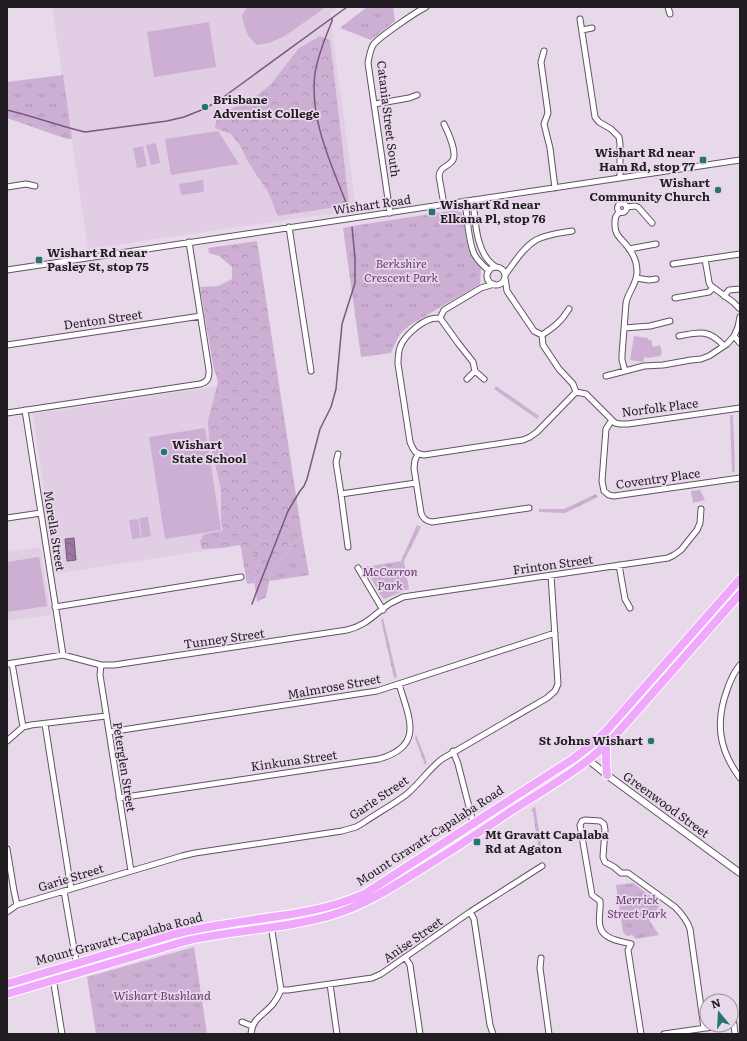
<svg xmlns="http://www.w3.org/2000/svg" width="747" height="1041" font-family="Literata,serif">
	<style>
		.built { fill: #e1cde4 }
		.grass { fill: url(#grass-tufts) }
		.forest { fill: url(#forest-crowns) }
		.garden { fill: #cdafd3 }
		.water { fill: url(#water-waves); stroke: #775b7b }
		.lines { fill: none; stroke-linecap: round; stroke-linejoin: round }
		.stream { stroke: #775b7b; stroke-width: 1.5 }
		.minor-casing { stroke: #605362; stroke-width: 7 }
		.tertiary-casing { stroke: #605362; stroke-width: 8 }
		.trunk-casing { stroke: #fff; stroke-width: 10 }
		.minor { stroke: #fff; stroke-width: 5 }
		.tertiary { stroke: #fff; stroke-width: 6 }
		.trunk { stroke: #efa8fc; stroke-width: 8 }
		.poi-dot { fill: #297373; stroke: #e8d9ea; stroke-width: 1.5 }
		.labels { text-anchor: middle; stroke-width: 3.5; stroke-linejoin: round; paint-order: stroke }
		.poi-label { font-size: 12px; font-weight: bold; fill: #221c23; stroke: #e8d9ea; text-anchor: start }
		.street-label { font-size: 12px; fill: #221c23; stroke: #e8d9ea }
		.park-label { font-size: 12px; font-style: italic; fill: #693972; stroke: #e8d9ea }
	</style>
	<defs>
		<pattern id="grass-tufts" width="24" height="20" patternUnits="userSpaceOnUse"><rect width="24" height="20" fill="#cdafd3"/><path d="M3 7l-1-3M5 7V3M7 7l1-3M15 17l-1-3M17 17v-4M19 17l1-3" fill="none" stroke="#b096b5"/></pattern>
		<pattern id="forest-crowns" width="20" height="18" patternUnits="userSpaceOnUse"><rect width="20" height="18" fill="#cdafd3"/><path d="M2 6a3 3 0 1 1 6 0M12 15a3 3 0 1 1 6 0" fill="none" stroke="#b096b5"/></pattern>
		<pattern id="water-waves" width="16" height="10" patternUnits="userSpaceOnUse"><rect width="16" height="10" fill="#9b76a1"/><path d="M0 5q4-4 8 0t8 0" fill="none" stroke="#7e6083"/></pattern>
	</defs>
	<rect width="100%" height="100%" fill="#e8d9ea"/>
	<path class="built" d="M52,7H338L330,14L356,210L88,249Z
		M278,377L302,535L56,574L33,414Z
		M40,547L51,615L7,621V552Z"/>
	<path class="grass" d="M367,7H393L395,21L371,40L340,28Z
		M63,75L72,139H67L7,118V82Z
		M456,210L462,213L467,241L470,254L481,268L480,284L410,325L399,335L391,353L361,357L343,228L359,225Z
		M496,386L539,416L537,419L494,389Z
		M730,415H733L735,471L732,473Z
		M700,490L705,500L693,503L691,491Z
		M596,494L598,497L565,513L539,512V509H564Z
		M417,525L421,527L404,561L409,589L384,599L381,596L365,567L401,561Z
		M302,535L309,575L269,581L271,571L285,556L294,544Z
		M241,548L259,555L258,564L254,579V583L247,584Z
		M383,618L397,677L394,678L381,620Z
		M416,734L427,763L425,765L415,738Z
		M535,806L542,849L539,852L533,812L531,810Z
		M633,883L661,904L649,920L659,935L636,939L632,935L627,936L623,932L616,885Z
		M194,947L207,1034H96L87,977Z"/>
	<path class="forest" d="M320,36L330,40L349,204L336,207L278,216L268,192L247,160L241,147L231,134L215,128L217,116L255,97L271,84L299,48Z
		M257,241L302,535L294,544L285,556L271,571L266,597L257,602L254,579L258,564L259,555L241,548L240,545L221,548L202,549L200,541L204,534L221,531L223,529L221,521V489L209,439L208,421L218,382L213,365L200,287L218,286L232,279V267L219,256L209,253L208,248Z"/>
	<path class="garden" d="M247,7H326L285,36L269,43L257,45C246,35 245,30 242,16Z
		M209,22L216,67L154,77L147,32Z
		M218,131L239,164L171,175L165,139Z
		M156,143L160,163L151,165L146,145Z
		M143,146L147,166L137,168L133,148Z
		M203,180L204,192L181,195L179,184Z
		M634,336L648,338V340H651L653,347L660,345L662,353L661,354V356L647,358L645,356L643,362L630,360Z
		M205,428L221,530L165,539L149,437Z
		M148,517L151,536L142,538L139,518Z
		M138,519L141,538L132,539L129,520Z
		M39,557L47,606L7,612V562Z"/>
	<path class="water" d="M74,538L76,560L67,561L65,539Z"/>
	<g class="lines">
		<path class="stream" d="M332,18V21C325,38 318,55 315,73C309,120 332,165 348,208
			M7,110C33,116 58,126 85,132L167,121L184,117L204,109L218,101L347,7
			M252,604L258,588L288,511L300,491L304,486L307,479L320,429L331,407L336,389L342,324L355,283V258L352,227"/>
		<g class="minor-casing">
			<path id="minor" d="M668,7L670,14
				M580,19L595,117L599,122L611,129L619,137L620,144V178
				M582,30L592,28
				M544,51L541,62L548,113L544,124L550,148L555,188
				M375,104L409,98L417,95
				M7,187L26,184L35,186
				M473,200C475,221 476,255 496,267
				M465,201C467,216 468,237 473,251C475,259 483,265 489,271
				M617.5 208a4.5 4.5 0 1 1 9 0a4.5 4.5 0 1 1-9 0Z
				M444,205L439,176C440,166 449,167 453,160C457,152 448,132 444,124
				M627,207L635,206L638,207L652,223
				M620,212C616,215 615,217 615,222C614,235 620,237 627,246C633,253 637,263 637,272C637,284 628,292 626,303L622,355V360L625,371
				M390,213L368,63C369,57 370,51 373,45C379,37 416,12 426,7
				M289,227L311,371
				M629,249L656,244
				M705,259L709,282L710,285L733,302L739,308
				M673,264L740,254
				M487 276a9 9 0 1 1 18 0a9 9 0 1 1-18 0Z
				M7,270L740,160
				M505,275C514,263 523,248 536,240C547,234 560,233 572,231
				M505,278L507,291L534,331L542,335L543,345L559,369L573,384L576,392L586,394L615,423L620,424H628L740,408
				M636,278L649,280L656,279
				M494,284L481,288L444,310L440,318C437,318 434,318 431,319C420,322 405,336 401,345C398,351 398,358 398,364L410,442C414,451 414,453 424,455L523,440L530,437L537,432L576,392
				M724,296L729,290L740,289
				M675,298L709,292L713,288
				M440,318L458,343L473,362L475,371
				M624,328L650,326L670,321
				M542,335C554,327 561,322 569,309
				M679,336C699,332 709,329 724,346
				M734,336L740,343
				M7,345L201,316
				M606,376L644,366L663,365L691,360L701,359L709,356L727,344L734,336L738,327L740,317
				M467,379L475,371L484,379
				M25,410L63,655
				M7,413L200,384C208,382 209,378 209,370L189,242
				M612,420L606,429L602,481L604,491L609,495L614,496L740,478
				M338,454L336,462L341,494
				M418,454L415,460L414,468L421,513C423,519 426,521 432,522L529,508
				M7,518L41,513
				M348,547L341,494L416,483
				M619,565L625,599L630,608
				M358,568L383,610
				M55,607L241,577
				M12,663L23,727
				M7,664L63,655L101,665H114L347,630C368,625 375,613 391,603C395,601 399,599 403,597L668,558L674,555L681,550L697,530L700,523L701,509
				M101,665L100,675L131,871
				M740,665C734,672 730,681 727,690C715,723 719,750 740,778
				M45,724L71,889
				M109,732L377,691L555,633
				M7,741L23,727L31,725L106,716
				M453,751L458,764L476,834
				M119,798L379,759C425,746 409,718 399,684
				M7,849L14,891L17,905
				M64,891L78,972
				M7,912L17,905L182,856L195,853L342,831L356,827L363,823C377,813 393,805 407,794C420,783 429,769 442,759L547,698L555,691L558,684L551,575
				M470,912L474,919L490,1025L493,1034
				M405,957L410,965L420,1034
				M541,958L540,968L549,1034
				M51,970L54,984L62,1034
				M330,984L337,1034
				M281,990H288L372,978L381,974L470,912L542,866
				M242,1022L252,1026
				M734,1024L735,1034
				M251,1034C252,1018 264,1015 273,1004C277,999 279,995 281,990L270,918
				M641,1034L628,950L631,944C620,941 602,939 600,926C598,918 601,909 600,901L592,895L591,889L580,825L582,821L585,820L600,821L604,824L605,830L603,857L605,862L614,867L621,873H628L675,907C682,914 687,920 690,929L704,1028
				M664,1034L727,1025"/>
		</g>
		<g class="tertiary-casing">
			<path id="tertiary" d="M581,754L607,775L740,873"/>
		</g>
		<g class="trunk-casing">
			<path id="trunk" d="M606,745V762L607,775
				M7,984L175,934C207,926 240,922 272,917C304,913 336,907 366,893L573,759L591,745L606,731L740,579
				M7,994L186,941C233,930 285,929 332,915C362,906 388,890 415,873C448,853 480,832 511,811C547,788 585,767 614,737L740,594"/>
		</g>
		<use href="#minor" class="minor"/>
		<use href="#tertiary" class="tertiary"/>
		<use href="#trunk" class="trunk"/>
	</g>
	<g class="poi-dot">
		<circle cx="205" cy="107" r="4"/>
		<rect x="699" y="156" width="8" height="8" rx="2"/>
		<circle cx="718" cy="190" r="4"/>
		<rect x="428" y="208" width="8" height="8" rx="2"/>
		<rect x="35" y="256" width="8" height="8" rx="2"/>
		<circle cx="164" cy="452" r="4"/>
		<circle cx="651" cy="741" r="4"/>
		<rect x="473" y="838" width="8" height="8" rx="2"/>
	</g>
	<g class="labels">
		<g class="poi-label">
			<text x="213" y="104">Brisbane<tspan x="213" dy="14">Adventist College</tspan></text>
			<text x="695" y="157" text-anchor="end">Wishart Rd near<tspan x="695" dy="14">Ham Rd, stop 77</tspan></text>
			<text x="710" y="187" text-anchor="end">Wishart<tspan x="710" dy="14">Community Church</tspan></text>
			<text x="440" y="209">Wishart Rd near<tspan x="440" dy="14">Elkana Pl, stop 76</tspan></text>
			<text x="47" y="257">Wishart Rd near<tspan x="47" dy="14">Pasley St, stop 75</tspan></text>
			<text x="172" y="449">Wishart<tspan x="172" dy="14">State School</tspan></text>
			<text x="643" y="745" text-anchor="end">St Johns Wishart</text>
			<text x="485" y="839">Mt Gravatt Capalaba<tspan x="485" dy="14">Rd at Agaton</tspan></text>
		</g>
		<g class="street-label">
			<text transform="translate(388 119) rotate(83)" y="4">Catania Street South</text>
			<text transform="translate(372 205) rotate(-8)" y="4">Wishart Road</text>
			<text transform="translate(103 320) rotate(-8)" y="4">Denton Street</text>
			<text transform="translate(660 408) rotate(-7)" y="4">Norfolk Place</text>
			<text transform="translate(658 479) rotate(-8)" y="4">Coventry Place</text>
			<text transform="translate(54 531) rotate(81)" y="4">Morella Street</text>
			<text transform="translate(553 565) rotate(-8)" y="4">Frinton Street</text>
			<text transform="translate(224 639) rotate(-8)" y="4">Tunney Street</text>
			<text transform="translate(334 687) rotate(-10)" y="4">Malmrose Street</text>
			<text transform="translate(294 761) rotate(-8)" y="4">Kinkuna Street</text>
			<text transform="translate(124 767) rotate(81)" y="4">Peterglen Street</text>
			<text transform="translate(379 798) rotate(-34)" y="4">Garie Street</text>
			<text transform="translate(666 805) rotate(36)" y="4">Greenwood Street</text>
			<text transform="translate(430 836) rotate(-33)" y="4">Mount Gravatt-Capalaba Road</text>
			<text transform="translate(71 878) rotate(-17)" y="4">Garie Street</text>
			<text transform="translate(119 939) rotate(-15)" y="4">Mount Gravatt-Capalaba Road</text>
			<text transform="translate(413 940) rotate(-35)" y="4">Anise Street</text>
		</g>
		<g class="park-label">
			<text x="401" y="268">Berkshire<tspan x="401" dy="14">Crescent Park</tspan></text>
			<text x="390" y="576">McCarron<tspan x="390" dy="14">Park</tspan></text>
			<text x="637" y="904">Merrick<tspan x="637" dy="14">Street Park</tspan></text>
			<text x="162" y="1000">Wishart Bushland</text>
		</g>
	</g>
	<rect width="747" height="1041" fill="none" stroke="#221c23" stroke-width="16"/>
	<g transform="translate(719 1013) rotate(342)"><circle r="19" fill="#e8d9ea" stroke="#998d9a"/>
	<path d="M0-3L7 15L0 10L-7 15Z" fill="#297373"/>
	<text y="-6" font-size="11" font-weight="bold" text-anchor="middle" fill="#221c23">N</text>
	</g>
</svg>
